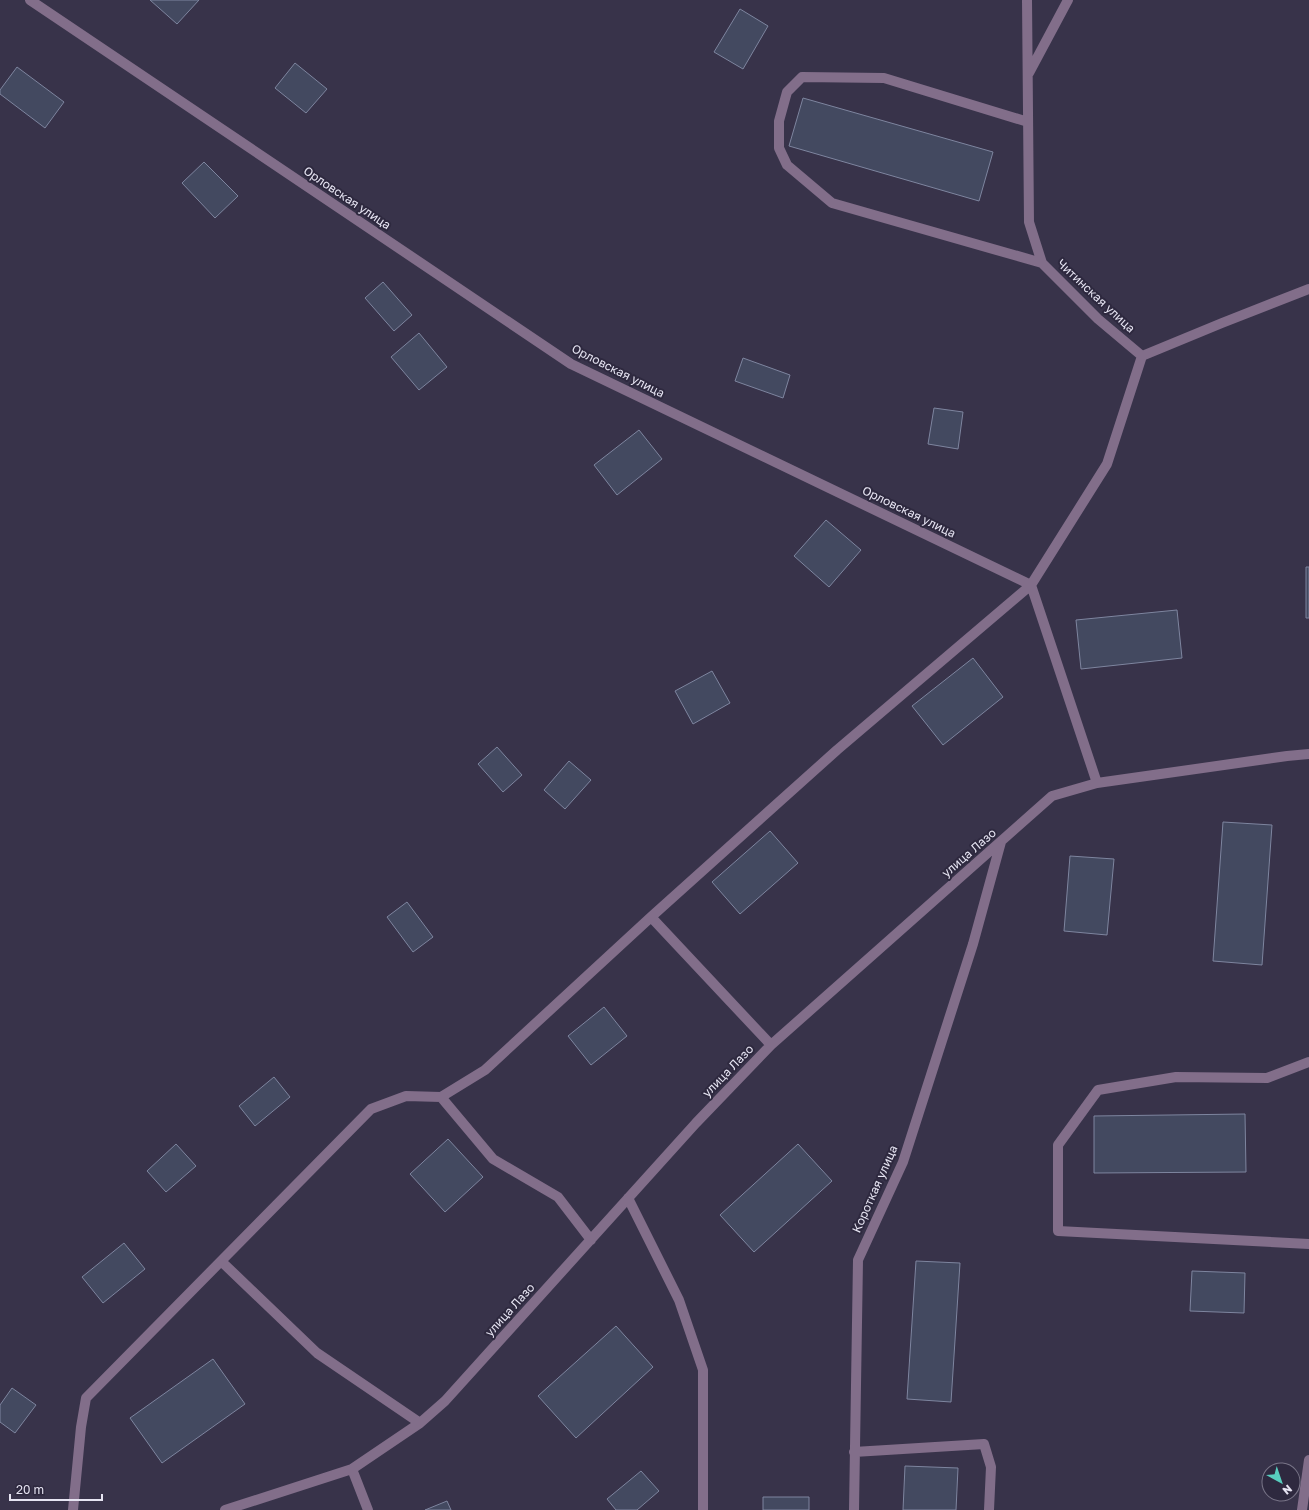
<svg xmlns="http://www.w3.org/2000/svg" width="1309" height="1510" font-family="'Golos Text',sans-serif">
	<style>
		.building { fill: #434960; stroke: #7e859f }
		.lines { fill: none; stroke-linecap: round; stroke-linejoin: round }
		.minor { stroke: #826e8a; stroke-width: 10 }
		.labels { text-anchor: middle; stroke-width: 4; stroke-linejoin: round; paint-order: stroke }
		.street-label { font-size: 12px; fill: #e7e5f3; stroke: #2e293f }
	</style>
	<rect width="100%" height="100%" fill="#38334a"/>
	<path class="building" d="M150,0H199L177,24Z
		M740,9L768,26L743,69L714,52Z
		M295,63L327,89L306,113L275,88Z
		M17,67L64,102L45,128L0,94V90Z
		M803,98L993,152L979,201L789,146Z
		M204,162L238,196L215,218L182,183Z
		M383,282L412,315L394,331L365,298Z
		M419,333L447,367L419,390L391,357Z
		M743,358L790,375L783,398L735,381Z
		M934,408L963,412L958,449L928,444Z
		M639,430L662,459L617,495L594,465Z
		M826,520L861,550L829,587L794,556Z
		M1306,567H1309V618H1306Z
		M1177,610L1182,658L1081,669L1076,620Z
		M973,658L1003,697L943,745L912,706Z
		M712,671L730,703L693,724L675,691Z
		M497,747L522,775L503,792L478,764Z
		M569,761L591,780L565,809L544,790Z
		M1223,822L1272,825L1262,965L1213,961Z
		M770,831L798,863L740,914L712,882Z
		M1070,856L1114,859L1107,935L1064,931Z
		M407,902L433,937L413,952L387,917Z
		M604,1007L627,1036L591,1065L568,1036Z
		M274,1077L290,1097L255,1126L239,1106Z
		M1245,1114L1246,1172L1094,1173V1116Z
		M448,1139L483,1177L445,1212L410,1174Z
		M176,1144L196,1166L166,1192L147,1171Z
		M798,1144L832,1181L754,1252L720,1215Z
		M124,1243L145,1269L103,1303L82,1277Z
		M916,1261L960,1263L951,1402L907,1399Z
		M1192,1271L1245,1273L1244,1313L1190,1311Z
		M616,1326L653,1367L576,1438L538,1396Z
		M213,1359L245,1404L162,1463L130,1418Z
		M12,1388L36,1405L15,1433L0,1422V1405Z
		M905,1466L958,1468L956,1510H903Z
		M641,1471L659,1491L637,1510H616L607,1499Z
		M763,1497H809V1510H763Z
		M447,1501L451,1510H425Z"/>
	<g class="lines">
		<path class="minor" d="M30,0L571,364L1031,585L1097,783
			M1027,0L1029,222L1042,263L1098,319L1142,356L1222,323L1309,289
			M1029,73L1068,0
			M1028,122L884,78L802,77L787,92L779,121V148L787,165L832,203L1042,263
			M651,917L771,1045
			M1309,1062L1267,1078L1176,1077L1098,1090L1058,1145V1231L1309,1244
			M441,1097L493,1159L558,1197L591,1240
			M628,1198L679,1300L703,1370V1510
			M222,1262L317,1353L420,1423
			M854,1452L984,1444L991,1467L989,1510
			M352,1469L368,1510
			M73,1510L81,1427L86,1398L371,1109L406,1096L441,1097L485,1070L651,917L837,750L1031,585L1107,464L1142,356
			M225,1510L352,1469L420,1423L445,1401L696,1123L771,1045L1052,796L1097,783L1287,756L1309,754
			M854,1510L858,1260L903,1162L973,944L1001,842
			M1302,1510L1309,1460"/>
	</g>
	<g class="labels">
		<g class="street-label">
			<text transform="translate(347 198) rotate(34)" y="4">Орловская улица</text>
			<text transform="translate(1096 296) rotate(43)" y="4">Читинская улица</text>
			<text transform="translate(618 371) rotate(27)" y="4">Орловская улица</text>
			<text transform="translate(909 512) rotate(26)" y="4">Орловская улица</text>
			<text transform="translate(969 853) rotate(-41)" y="4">улица Лазо</text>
			<text transform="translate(728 1071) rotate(-46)" y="4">улица Лазо</text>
			<text transform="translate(875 1189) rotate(-66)" y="4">Короткая улица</text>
			<text transform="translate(510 1310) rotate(-48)" y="4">улица Лазо</text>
		</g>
	</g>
	<g transform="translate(1281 1482) rotate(140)"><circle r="19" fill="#2e293f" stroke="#787487"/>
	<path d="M0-3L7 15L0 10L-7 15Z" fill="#58cebf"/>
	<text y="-6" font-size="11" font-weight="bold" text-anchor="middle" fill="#e7e5f3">N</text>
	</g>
	<path d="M10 1494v6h92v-6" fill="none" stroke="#e7e5f3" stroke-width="2"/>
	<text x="16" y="1494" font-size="12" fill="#e7e5f3" stroke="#2e293f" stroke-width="3" paint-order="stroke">20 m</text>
</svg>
